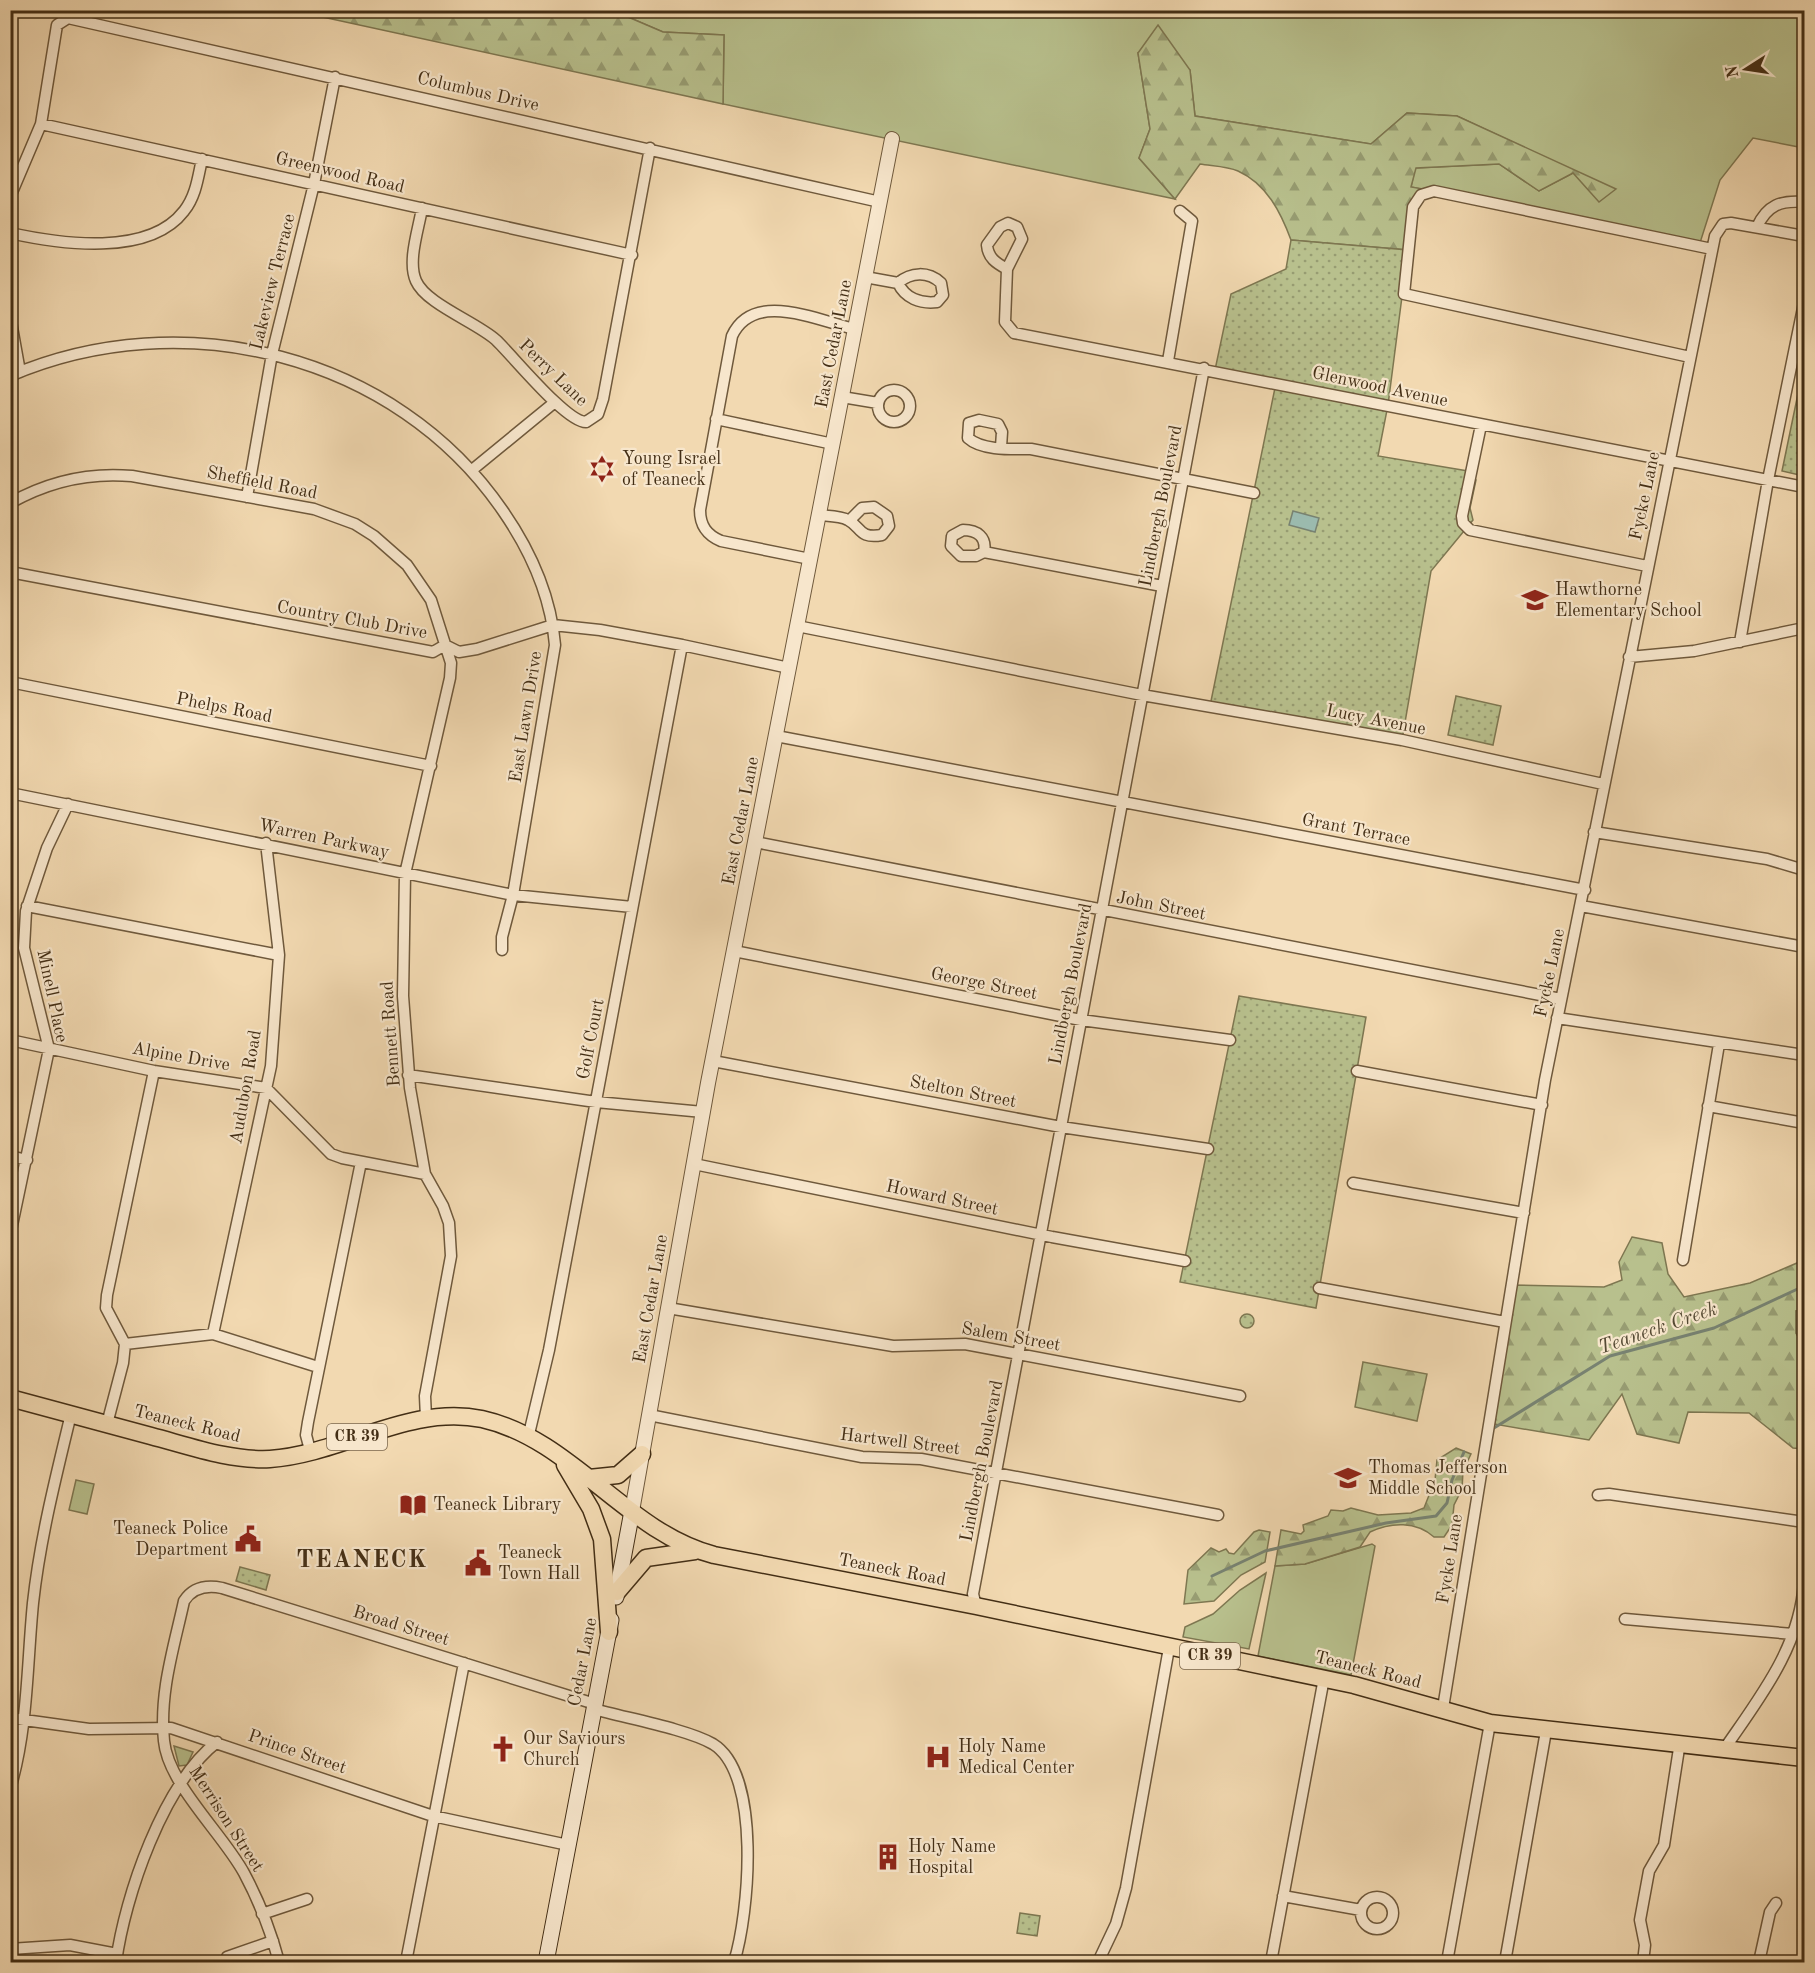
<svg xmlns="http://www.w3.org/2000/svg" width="1815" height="1973" font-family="'Old Standard TT',serif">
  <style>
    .grass { fill: #b8c08d; stroke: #7e7751; stroke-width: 1.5 }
    .forest { fill: url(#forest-firs); stroke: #7e7751; stroke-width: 1.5 }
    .wetland { fill: url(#wetland-marsh); stroke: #7e7751; stroke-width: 1.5 }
    .park { fill: url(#park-dots); stroke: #7e7751; stroke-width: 1.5 }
    .water { fill: #9bbaae; stroke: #788271; stroke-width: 1.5 }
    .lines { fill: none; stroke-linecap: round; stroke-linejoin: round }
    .stream { stroke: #788271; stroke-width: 3 }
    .minor-casing { stroke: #6f593c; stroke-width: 13 }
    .tertiary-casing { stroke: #6f593c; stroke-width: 16 }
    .secondary-casing { stroke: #432e15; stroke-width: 17 }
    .primary-casing { stroke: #432e15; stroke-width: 19 }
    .minor { stroke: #f7e6cc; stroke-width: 10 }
    .tertiary { stroke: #f7e6cc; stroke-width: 14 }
    .secondary { stroke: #f7e6cc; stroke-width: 15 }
    .primary { stroke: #f2d9b1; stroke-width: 16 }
    .labels { text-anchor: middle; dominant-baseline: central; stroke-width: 4.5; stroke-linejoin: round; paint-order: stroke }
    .shield { fill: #f7e6cc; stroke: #79654c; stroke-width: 1.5 }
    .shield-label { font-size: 16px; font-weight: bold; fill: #432e15 }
    .street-label { font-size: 18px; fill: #432e15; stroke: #f7e6cc }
    .poi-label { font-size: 18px; fill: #432e15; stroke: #f7e6cc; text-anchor: start }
    .water-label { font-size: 20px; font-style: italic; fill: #554a34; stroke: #f7e6cc }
    .district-label { font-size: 24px; font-weight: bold; letter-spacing: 1.5px; fill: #432e15; stroke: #f7e6cc }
  </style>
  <defs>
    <pattern id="forest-firs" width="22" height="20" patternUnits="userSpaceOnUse" patternTransform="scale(1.5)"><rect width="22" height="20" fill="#b8c08d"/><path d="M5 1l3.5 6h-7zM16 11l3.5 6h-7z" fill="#979c72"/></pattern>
    <pattern id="wetland-marsh" width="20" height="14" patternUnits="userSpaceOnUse" patternTransform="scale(1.5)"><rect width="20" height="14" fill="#b8c08d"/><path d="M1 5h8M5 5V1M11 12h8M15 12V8" fill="none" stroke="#979c72"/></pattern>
    <pattern id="park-dots" width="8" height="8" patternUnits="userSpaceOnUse" patternTransform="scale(1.5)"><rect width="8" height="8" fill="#b8c08d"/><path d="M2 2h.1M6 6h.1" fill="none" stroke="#979c72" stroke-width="1.8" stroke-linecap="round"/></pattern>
  </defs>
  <rect width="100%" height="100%" fill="#f2d9b1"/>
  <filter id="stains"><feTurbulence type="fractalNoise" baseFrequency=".00333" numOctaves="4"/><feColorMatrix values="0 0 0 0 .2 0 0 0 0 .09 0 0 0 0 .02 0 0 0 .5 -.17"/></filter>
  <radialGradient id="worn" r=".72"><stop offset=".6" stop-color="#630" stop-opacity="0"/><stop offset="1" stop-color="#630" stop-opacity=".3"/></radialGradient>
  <path class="grass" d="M614,11H1804V148L1753,138L1720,180L1699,246L1411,187L1415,168L1499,164L1539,191L1573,173L1615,190L1457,116L1407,113L1371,144L1195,116L1190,70L1138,53L1150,129L1139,158L1175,199L723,104L724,35L663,32Z
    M76,1480L94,1484L87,1514L69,1510Z
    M1372,1544L1375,1546L1351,1675L1258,1656L1275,1566L1305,1564Z
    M1266,1573L1249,1649L1183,1637L1185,1627L1213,1614L1240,1590Z
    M174,1746L193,1752L187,1765L179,1766Z"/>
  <path class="forest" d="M295,11H614L663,32L724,35L723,104Z
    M1158,25L1190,70L1195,116L1371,144L1407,113L1457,116L1616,189L1599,202L1573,173L1539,191L1499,164L1416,168L1411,187L1434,191L1421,195L1408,250L1291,240C1281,213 1267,184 1238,171C1227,166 1212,166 1200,164L1175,199L1139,158L1150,129L1138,53Z
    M1632,1237L1662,1243L1668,1274L1684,1297L1750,1283L1804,1260V1310L1796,1311V1333L1804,1346V1449L1793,1448L1749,1413L1688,1412L1679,1443L1637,1434L1622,1394L1589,1440L1488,1423L1511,1285L1604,1287L1622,1280L1619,1262Z
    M1363,1362L1427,1374L1417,1421L1355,1407Z
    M1456,1448L1471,1454L1463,1471L1462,1489L1454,1505L1452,1525L1444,1537H1434C1416,1521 1391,1522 1370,1532L1360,1547L1305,1564L1275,1566L1281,1530L1301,1534L1304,1531L1303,1525L1328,1516L1331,1510L1343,1511L1351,1508L1378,1515L1411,1513L1424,1508L1435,1480L1437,1460Z
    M1259,1530L1270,1532L1265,1562L1241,1575L1214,1601L1184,1604L1188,1570L1211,1548L1219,1552L1226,1549L1229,1553L1234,1554L1254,1532Z"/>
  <path class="wetland" d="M1804,1310V1346L1796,1333V1311Z"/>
  <path class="park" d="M1291,240L1408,250L1388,405L1378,456L1468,471L1476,480L1470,508L1473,520L1431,571L1402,740L1210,706L1276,383L1215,370L1231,294L1286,269Z
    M1801,379L1804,380V476L1782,471Z
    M1456,696L1501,706L1493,745L1448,735Z
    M1239,996L1366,1017L1316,1308L1180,1282Z
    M1240 1321a7 7 0 1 1 14 0a7 7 0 1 1-14 0Z
    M240,1567L270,1575L266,1590L236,1581Z
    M1020,1913L1040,1916L1037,1936L1017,1933Z"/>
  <path class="water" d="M1293,511L1319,518L1315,532L1289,525Z"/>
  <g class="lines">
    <path class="stream" d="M1494,1428L1610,1356L1714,1328L1804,1286
      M1212,1576L1265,1551L1386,1523L1436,1516L1447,1503L1452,1480L1464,1452"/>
    <g class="minor-casing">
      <path id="minor" d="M41,124L632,255
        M10,197L41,124L57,25L68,18L880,202
        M422,208C419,228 407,261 416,281C426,304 476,322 496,340C513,356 566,422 586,422L598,414L603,399L650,148
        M1757,227C1767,205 1781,200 1804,202
        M10,233C60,244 149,257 184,211C196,196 198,177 202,159
        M1007,269C996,263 988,258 987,245L1000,227L1008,223L1017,227L1022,239L1007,269L1005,322L1014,333L1804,487
        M865,277L898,283C911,272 928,271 941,283L943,295L937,302C920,304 905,298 898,283
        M10,316L20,372
        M1690,357L1404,294L1413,207L1421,195L1434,191L1712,249
        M1168,361L1192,221L1180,211
        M10,376C182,302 396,354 503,511C530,550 551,597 555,645L513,895L502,937V950
        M878 406a16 16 0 1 1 32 0a16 16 0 1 1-32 0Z
        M842,397L878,403
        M716,419L833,444
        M1481,425L1462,516L1463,523L1470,530L1647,566
        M1001,447L1002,432L998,424L979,420L969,423L968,438C982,451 1014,449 1031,449L1254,493
        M472,470L555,402
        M247,497L272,354L314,184L335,77
        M10,503C49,481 88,472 132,476L314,509L355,524L374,536L407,565L431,600L451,663L450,678L405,874L403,996L410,1088L425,1174L443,1206L449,1223L451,1256L425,1396L426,1418
        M819,515C827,516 841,516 848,520C862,527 858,539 882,535L889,526L887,516L874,507L862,508L850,520
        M984,552C987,537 977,530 963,530L952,536L951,546L961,556H976L984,552L1162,586
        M810,559L721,541C707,535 700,526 700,510L732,336C753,290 816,320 855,329
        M10,572L433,652L445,645L459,652L477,649L553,625L600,630L682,645L789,668
        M797,626L1142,695L1402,740L1603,784
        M1740,642L1768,480L1804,303
        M1629,657L1694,651L1804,628
        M10,682L431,766
        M776,736L1585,890
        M10,793L513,895L632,907
        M1594,832L1767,859L1804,870
        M755,842L1561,999
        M27,906L279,955
        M1581,906L1804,947
        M734,951L1081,1020L1230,1040
        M1557,1018L1804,1055
        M10,1040L154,1071L266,1088L331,1154L342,1158L425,1174
        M713,1061L1061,1127L1208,1149
        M1357,1071L1542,1105
        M408,1075L596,1102L703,1112
        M1708,1106L1804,1123
        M10,1156L27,1160
        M694,1164L1052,1237L1185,1261
        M1353,1183L1524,1213
        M10,1235L49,1049L24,948L26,911L47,848L68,804
        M1683,1260L1719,1044
        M1319,1288L1505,1322
        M668,1308L893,1346L965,1344L1240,1396
        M213,1334L271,1066L279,955L266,843
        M125,1344L106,1308L107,1295L154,1071
        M125,1344L213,1334L318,1367
        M649,1415L862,1457L921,1459L1218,1515
        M107,1424L123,1363L125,1344
        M528,1438L549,1350L682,645
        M310,1450L306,1435L308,1422L361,1162
        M1598,1495L1609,1494L1804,1522V1525
        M976,1606L973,1594L1204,368
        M1625,1619L1793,1634
        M1443,1708L1545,1080L1715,236L1723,224L1731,223L1804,236
        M594,1709C625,1718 687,1729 713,1744C762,1774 749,1915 734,1962
        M10,1718L89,1729L171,1728L433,1816L568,1845
        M1725,1748C1760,1697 1800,1647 1804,1582
        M10,1789C28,1729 27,1664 33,1603C40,1539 56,1476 71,1414
        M1283,1896L1361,1910
        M1361 1913a16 16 0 1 1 32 0a16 16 0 1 1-32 0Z
        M262,1914L307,1899
        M10,1949L70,1945L117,1954
        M227,1957L273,1941
        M116,1962C125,1896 163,1784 217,1742
        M279,1962C271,1932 259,1901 244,1873C223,1834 168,1784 164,1741C159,1693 174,1647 184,1601C193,1587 207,1585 222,1588L595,1704
        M406,1962L464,1663
        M1098,1962L1116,1924L1126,1888L1169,1648
        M1271,1962L1324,1678
        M1447,1962L1490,1723
        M1505,1962L1546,1731
        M1643,1962L1645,1945L1640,1920L1649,1871L1664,1845L1680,1742
        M1759,1962L1770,1912L1776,1903"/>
    </g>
    <g class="tertiary-casing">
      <path id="tertiary" d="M632,1511L708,1083L892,139"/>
    </g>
    <g class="secondary-casing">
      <path id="secondary" d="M616,1597L632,1511
        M546,1962L611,1620"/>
    </g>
    <g class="primary-casing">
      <path id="primary" d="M10,1398C57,1411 104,1423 151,1436C189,1446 230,1461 270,1459C342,1454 409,1404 482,1419C572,1439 626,1532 714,1555L976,1606L1354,1685L1490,1723L1804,1758
        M565,1465L591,1509L602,1539L609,1632
        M589,1478L618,1475L642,1454
        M617,1592L646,1558L695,1551"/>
    </g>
    <use href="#minor" class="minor"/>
    <use href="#tertiary" class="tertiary"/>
    <use href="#secondary" class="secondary"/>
    <use href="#primary" class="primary"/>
  </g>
  <defs>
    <g id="synagogue-bare" transform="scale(2.07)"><path d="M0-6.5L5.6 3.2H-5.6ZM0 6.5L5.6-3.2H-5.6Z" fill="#8f2418" stroke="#f7e6cc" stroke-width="2.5" paint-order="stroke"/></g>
    <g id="school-bare" transform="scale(2.07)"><path d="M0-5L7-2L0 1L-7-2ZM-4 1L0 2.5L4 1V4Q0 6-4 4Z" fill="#8f2418" stroke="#f7e6cc" stroke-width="2.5" paint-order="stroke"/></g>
    <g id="library-bare" transform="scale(2.07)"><path d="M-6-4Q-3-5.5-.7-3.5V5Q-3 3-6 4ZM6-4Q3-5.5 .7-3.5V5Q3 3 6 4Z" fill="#8f2418" stroke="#f7e6cc" stroke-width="2.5" paint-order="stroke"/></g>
    <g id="civic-bare" transform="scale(2.07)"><path d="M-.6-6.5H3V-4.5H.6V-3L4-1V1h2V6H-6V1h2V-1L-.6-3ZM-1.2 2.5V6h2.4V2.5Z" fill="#8f2418" stroke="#f7e6cc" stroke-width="2.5" paint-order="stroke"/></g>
    <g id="church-bare" transform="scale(2.07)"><path d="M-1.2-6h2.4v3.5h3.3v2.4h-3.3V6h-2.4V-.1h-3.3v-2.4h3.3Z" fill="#8f2418" stroke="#f7e6cc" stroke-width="2.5" paint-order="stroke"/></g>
    <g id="hospital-bare" transform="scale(2.07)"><path d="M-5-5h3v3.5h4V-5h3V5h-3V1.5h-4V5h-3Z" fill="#8f2418" stroke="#f7e6cc" stroke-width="2.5" paint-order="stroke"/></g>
    <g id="building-bare" transform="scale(2.07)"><path d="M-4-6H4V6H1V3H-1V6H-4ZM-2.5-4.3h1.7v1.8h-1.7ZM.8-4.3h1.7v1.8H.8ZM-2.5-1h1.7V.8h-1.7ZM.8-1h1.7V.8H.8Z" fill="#8f2418" stroke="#f7e6cc" stroke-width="2.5" paint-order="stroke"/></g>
  </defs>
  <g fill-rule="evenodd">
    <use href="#synagogue-bare" x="602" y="469"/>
    <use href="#school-bare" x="1535" y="600"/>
    <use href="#school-bare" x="1348" y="1478"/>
    <use href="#library-bare" x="413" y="1505"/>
    <use href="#civic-bare" x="248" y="1539"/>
    <use href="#civic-bare" x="478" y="1563"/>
    <use href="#church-bare" x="503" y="1749"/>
    <use href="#hospital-bare" x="938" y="1757"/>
    <use href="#building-bare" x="888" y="1857"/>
  </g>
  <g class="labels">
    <g class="shield">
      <rect x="327" y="1424" width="60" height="26" rx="4.5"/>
      <rect x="1180" y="1643" width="60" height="26" rx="4.5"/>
    </g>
    <g class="shield-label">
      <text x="357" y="1437">CR 39</text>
      <text x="1210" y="1656">CR 39</text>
    </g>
    <g class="street-label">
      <text transform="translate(478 92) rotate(13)">Columbus Drive</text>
      <text transform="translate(340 173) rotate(13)">Greenwood Road</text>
      <text transform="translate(273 282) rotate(-76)">Lakeview Terrace</text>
      <text transform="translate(834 344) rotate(-79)">East Cedar Lane</text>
      <text transform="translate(553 373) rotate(44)">Perry Lane</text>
      <text transform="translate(1380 387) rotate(12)">Glenwood Avenue</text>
      <text transform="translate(262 483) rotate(11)">Sheffield Road</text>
      <text transform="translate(1645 496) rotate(-78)">Fycke Lane</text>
      <text transform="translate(1161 506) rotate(-79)">Lindbergh Boulevard</text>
      <text transform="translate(352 620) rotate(10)">Country Club Drive</text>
      <text transform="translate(224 708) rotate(11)">Phelps Road</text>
      <text transform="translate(526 717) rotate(-81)">East Lawn Drive</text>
      <text transform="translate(1376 720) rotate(11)">Lucy Avenue</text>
      <text transform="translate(741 821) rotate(-79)">East Cedar Lane</text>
      <text transform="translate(1356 830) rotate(11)">Grant Terrace</text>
      <text transform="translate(324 839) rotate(12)">Warren Parkway</text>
      <text transform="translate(1161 906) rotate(11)">John Street</text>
      <text transform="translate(1550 973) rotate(-78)">Fycke Lane</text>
      <text transform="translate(984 984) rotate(11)">George Street</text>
      <text transform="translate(1071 984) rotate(-79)">Lindbergh Boulevard</text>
      <text transform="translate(52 996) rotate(78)">Minell Place</text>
      <text transform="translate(391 1034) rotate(-94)">Bennett Road</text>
      <text transform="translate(591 1039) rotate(-79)">Golf Court</text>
      <text transform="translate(181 1057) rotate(10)">Alpine Drive</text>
      <text transform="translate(246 1087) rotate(-80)">Audubon Road</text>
      <text transform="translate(963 1092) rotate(11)">Stelton Street</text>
      <text transform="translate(942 1198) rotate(12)">Howard Street</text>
      <text transform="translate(651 1299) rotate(-80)">East Cedar Lane</text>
      <text transform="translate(1011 1337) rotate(10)">Salem Street</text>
      <text transform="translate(187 1424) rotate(14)">Teaneck Road</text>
      <text transform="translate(900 1442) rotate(7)">Hartwell Street</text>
      <text transform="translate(982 1461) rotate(-79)">Lindbergh Boulevard</text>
      <text transform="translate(1450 1559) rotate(-81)">Fycke Lane</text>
      <text transform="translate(892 1570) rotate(11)">Teaneck Road</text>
      <text transform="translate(401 1626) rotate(17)">Broad Street</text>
      <text transform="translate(583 1662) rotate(-79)">Cedar Lane</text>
      <text transform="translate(1368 1670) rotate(14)">Teaneck Road</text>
      <text transform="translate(297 1752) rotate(19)">Prince Street</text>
      <text transform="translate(226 1819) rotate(57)">Merrison Street</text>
    </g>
    <g class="poi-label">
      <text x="622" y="459">Young Israel<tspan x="622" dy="21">of Teaneck</tspan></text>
      <text x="1555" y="590">Hawthorne<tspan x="1555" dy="21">Elementary School</tspan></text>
      <text x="1368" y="1468">Thomas Jefferson<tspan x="1368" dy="21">Middle School</tspan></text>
      <text x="433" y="1505">Teaneck Library</text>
      <text x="228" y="1529" text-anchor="end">Teaneck Police<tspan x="228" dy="21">Department</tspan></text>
      <text x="498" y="1553">Teaneck<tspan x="498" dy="21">Town Hall</tspan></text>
      <text x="523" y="1739">Our Saviours<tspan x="523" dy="21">Church</tspan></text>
      <text x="958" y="1747">Holy Name<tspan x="958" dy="21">Medical Center</tspan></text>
      <text x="908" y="1847">Holy Name<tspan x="908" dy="21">Hospital</tspan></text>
    </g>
    <g class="water-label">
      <text transform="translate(1658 1329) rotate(-19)">Teaneck Creek</text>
    </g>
    <g class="district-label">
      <text x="362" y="1561">TEANECK</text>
    </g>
  </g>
  <rect width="1815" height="1973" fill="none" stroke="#f2d9b1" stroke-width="36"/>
  <rect x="12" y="12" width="1791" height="1949" fill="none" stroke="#432e15" stroke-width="3"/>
  <rect x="18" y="18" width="1779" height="1937" fill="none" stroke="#432e15" stroke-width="1.5"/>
  <g transform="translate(1746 69) rotate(258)" stroke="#f7e6cc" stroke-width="4.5" paint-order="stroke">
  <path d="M0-4.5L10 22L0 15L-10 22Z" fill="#432e15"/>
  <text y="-9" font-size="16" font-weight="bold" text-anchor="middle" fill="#432e15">N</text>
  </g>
  <rect width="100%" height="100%" filter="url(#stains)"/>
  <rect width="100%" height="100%" fill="url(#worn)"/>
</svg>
